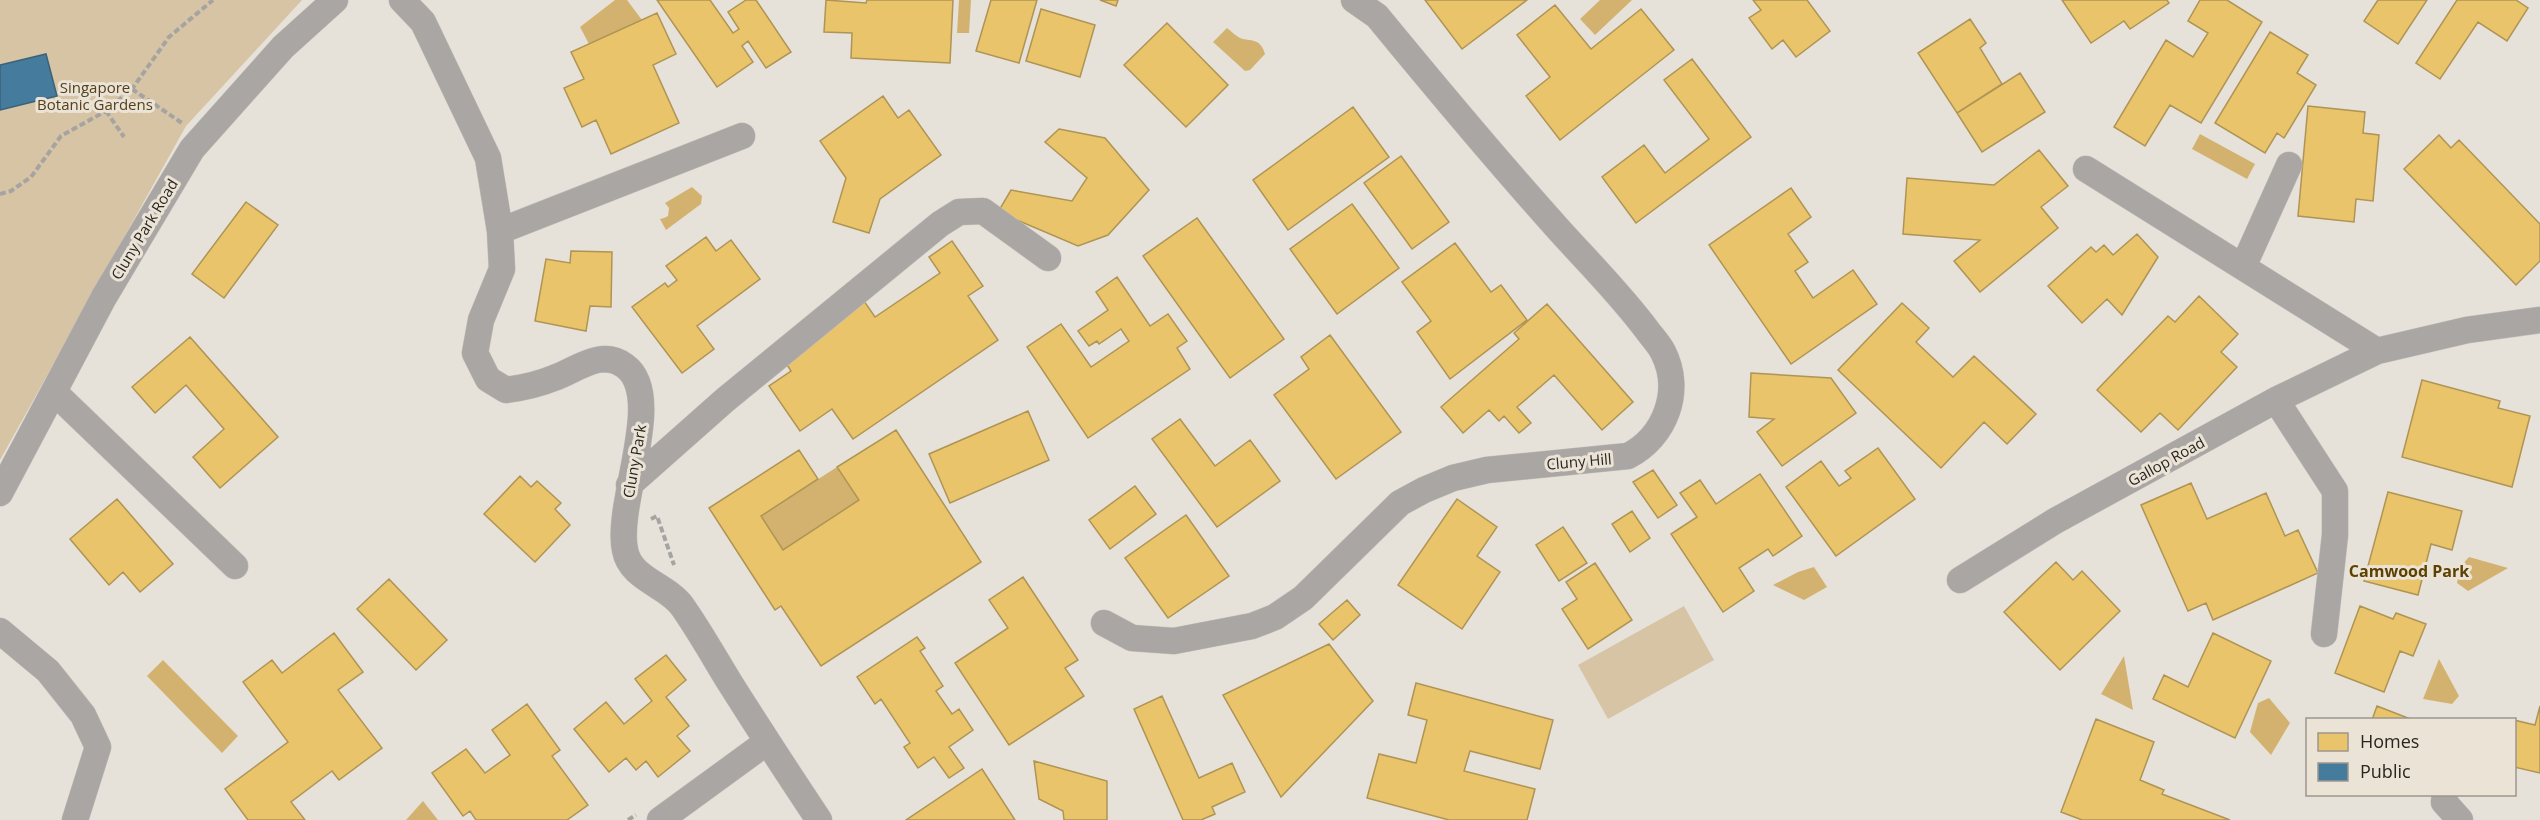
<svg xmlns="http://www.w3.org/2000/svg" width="2540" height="820" font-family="'Open Sans',sans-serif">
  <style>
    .green { fill: #d6c4a4 }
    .water { fill: #d3b270 }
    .homes { fill: #e9c46a; stroke: #af9454; stroke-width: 1.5 }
    .public { fill: #457b9d; stroke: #3c6178; stroke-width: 1.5 }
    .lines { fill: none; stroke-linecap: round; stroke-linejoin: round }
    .minor-casing { stroke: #c3bfb9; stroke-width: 27 }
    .path { stroke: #a5a4a1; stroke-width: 4; stroke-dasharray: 6 3; stroke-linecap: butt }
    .minor { stroke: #a9a6a4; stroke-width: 26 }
    .labels { text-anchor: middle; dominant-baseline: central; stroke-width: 6; stroke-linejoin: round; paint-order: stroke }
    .park-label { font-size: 15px; fill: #54401b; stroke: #eae3d6 }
    .street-label { font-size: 15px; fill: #282520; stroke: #eae3d6 }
    .neighbourhood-label { font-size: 16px; font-weight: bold; fill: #5b4102; stroke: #eae3d6 }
  </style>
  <rect width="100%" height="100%" fill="#e6e2da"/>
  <path class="green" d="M0,0H302L186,126L0,460Z
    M1684,606L1714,660L1608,719L1578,665Z"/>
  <path class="water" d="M615,0H627L642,20L589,44L580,27Z
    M959,0H971L969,33H957Z
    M1600,0H1632L1595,35L1580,19Z
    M1227,28C1231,31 1236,36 1240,38C1251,42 1260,37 1265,54L1250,70L1245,71L1213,42Z
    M2200,134L2255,164L2247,179L2192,149Z
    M692,187L702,196L701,204L666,230L660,219L664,218L668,216L669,208L665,203Z
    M837,467L859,500L783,550L761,516Z
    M2469,557L2508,568L2468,591L2457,583L2460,567Z
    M1814,567L1827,587L1804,600L1773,585L1798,572Z
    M2124,656L2133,710L2101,694Z
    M2439,659L2459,696L2452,704L2423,699Z
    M163,660L238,736L222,753L147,676Z
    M2269,698L2290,723L2271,755L2250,732L2258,703Z
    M423,801L438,820H406Z"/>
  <path class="homes" d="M657,0H710L733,33L739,29L728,12L746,0H756L791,52L766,68L748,41L742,46L753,62L717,87Z
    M826,0L866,3L867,0H953L950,63L851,58L852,33L824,32Z
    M991,0H1037L1019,63L976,51Z
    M1100,0H1118L1116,6Z
    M1425,0H1527L1462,49Z
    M1753,0H1807L1830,31L1796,57L1783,40L1772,49L1749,18L1761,10Z
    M2062,0H2167L2169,3L2130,29L2124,21L2091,43Z
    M2200,0H2227L2262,22L2201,123L2170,105L2145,146L2114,127L2166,40L2193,57L2208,33L2188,21Z
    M2378,0H2427L2398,44L2364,21Z
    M2457,0H2516L2528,8L2507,41L2478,22L2440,79L2416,63Z
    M1555,5L1591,49L1641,9L1674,50L1560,140L1526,96L1550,77L1517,35Z
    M1041,9L1095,25L1080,77L1026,61Z
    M657,13L676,54L653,65L679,123L611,154L596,120L582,127L564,88L584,79L571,52Z
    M1970,19L1986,43L1980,48L2002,84L1957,113L1918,53Z
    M1167,23L1228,85L1186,127L1124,65Z
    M2270,32L2308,55L2297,73L2316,85L2284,138L2277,133L2265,153L2215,123Z
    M1692,59L1751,137L1636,223L1602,177L1644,145L1665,173L1709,139L1664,80Z
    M2020,73L2045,112L1982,152L1957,113Z
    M883,96L898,118L909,110L941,155L880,199L869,233L833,222L846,178L820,141Z
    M2308,106L2365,112L2363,133L2379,135L2373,201L2356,199L2354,222L2298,216Z
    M1353,107L1389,157L1288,230L1253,180Z
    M1059,129L1105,138L1149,190L1108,235L1078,246L998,212L1011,190L1072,201L1087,178L1045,142Z
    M2439,135L2451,148L2459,140L2540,224V261L2516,285L2404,169Z
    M2039,150L2068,186L2041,207L2058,228L1980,292L1954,261L1980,240L1903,234L1907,178L1994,185Z
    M1401,156L1449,222L1412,249L1364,183Z
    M1791,188L1811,217L1788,234L1808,262L1795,271L1813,298L1853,270L1877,304L1791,364L1709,245Z
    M246,202L278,225L224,298L192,274Z
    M1352,204L1399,268L1337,314L1290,249Z
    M1197,218L1284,339L1230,378L1143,256Z
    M2137,234L2158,257L2122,315L2107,299L2082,323L2048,286L2091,247L2096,252L2104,245L2113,255Z
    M706,237L716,251L731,240L760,279L697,326L714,349L682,373L632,307L665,283L668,287L677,280L666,266Z
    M952,241L983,286L968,296L998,340L853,439L832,409L800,431L769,386L791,371L782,357L864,301L875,317L940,273L929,257Z
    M1455,243L1491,292L1501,285L1527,320L1450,379L1417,332L1431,321L1402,282Z
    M571,251L612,252L611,307L590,306L586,331L535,321L546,259L570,263Z
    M1117,277L1150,326L1168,314L1187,341L1177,348L1190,369L1088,438L1027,347L1061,324L1091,367L1129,341L1121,329L1099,344L1097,341L1089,346L1078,331L1108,310L1096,292Z
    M2199,296L2238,334L2221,352L2237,367L2178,430L2160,413L2141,432L2097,390L2168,316L2175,322Z
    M1902,303L1929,328L1916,342L1953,377L1974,356L2036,414L2007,444L1984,422L1941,468L1838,370Z
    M1547,304L1633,402L1602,430L1554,375L1517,407L1531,423L1519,433L1504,416L1499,421L1489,410L1463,433L1441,407L1519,339L1514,333Z
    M1330,335L1401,432L1336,479L1274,395L1309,369L1301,357Z
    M190,337L278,437L220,488L193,457L224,429L186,385L155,413L132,387Z
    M1751,373L1831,378L1856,413L1782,466L1757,432L1774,419L1749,417Z
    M2422,380L2500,401L2498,408L2530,416L2512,487L2402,457Z
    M1028,411L1049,460L950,503L929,454Z
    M1180,419L1215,466L1250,440L1280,481L1217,527L1152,439Z
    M896,430L981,562L821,666L781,606L775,610L709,508L799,450L818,479L761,516L783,550L859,500L837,467Z
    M1878,448L1915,499L1836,556L1786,487L1821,461L1839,486L1851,478L1845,471Z
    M1653,470L1677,505L1658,518L1633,482Z
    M1760,474L1802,536L1773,556L1768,549L1739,568L1754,591L1723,612L1671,534L1697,517L1680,493L1700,480L1716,504Z
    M520,476L531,487L537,481L561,503L555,509L570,525L535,562L484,514Z
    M2191,483L2207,519L2266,493L2285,536L2298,530L2318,573L2213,620L2206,603L2188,611L2141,505Z
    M1135,486L1156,514L1110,549L1089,520Z
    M2388,492L2462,511L2452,550L2431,544L2418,595L2364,581Z
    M117,499L173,564L140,592L123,572L109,585L70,539Z
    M1457,499L1497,527L1477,556L1500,572L1462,629L1398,585Z
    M1632,511L1650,538L1630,552L1612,524Z
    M1186,515L1229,576L1168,618L1125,558Z
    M1563,527L1587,563L1559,581L1536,545Z
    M2056,562L2073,580L2082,571L2120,611L2060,670L2004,612Z
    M1595,563L1632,620L1588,649L1562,609L1577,599L1566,582Z
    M1023,577L1078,660L1065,668L1084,696L1009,745L955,663L1008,628L989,600Z
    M389,579L447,640L416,670L357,609Z
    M1347,600L1360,615L1333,640L1319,624Z
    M2360,606L2393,619L2396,613L2426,624L2413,656L2400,651L2384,692L2335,673Z
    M334,633L363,672L338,690L382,748L339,780L332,771L291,802L305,820H248L225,789L288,742L243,682L272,660L282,673Z
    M2213,633L2271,661L2235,738L2153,699L2164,675L2188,687Z
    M917,637L925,648L920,651L943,686L936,691L952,714L959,709L973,730L949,747L964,768L949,778L934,757L918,768L904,747L910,743L881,699L875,704L857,677Z
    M1329,644L1373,701L1281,797L1223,695Z
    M666,655L686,680L666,697L689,726L677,736L690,751L658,777L646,761L636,770L626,758L609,772L574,729L606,702L624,724L652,701L635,679Z
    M1416,683L1553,720L1540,769L1470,751L1464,771L1535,789L1527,820H1449L1367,798L1379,754L1416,763L1427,720L1408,715Z
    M1162,696L1199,778L1232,763L1245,792L1212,807L1215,814L1201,820H1183L1134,709Z
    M527,704L560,750L552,756L588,805L567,820H476L470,811L463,816L432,773L466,749L485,773L510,755L492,730Z
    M2377,706L2413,720H2372Z
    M2540,706V773L2514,767V720L2535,725Z
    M2096,719L2154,742L2140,780L2164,790L2162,794L2230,820H2082L2061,812Z
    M1034,761L1107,781V820H1064L1063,811L1039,799Z
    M982,769L1015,820H906Z"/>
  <path class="public" d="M46,54L57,96L0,110V65Z"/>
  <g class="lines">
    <g class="minor-casing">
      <path id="minor" d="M402,0L423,22L488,158L500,231L502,269L481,320L475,353L488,379L506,390C522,388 539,384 554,378C577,370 601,348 625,366C666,396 615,503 625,550C630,579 667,585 682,606C699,630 714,657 730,683C759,729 789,775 819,820
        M2086,169L2377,351
        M500,231L742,136
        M2243,267L2289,165
        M54,392L235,566
        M2276,400L2335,491V535L2324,634
        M629,485L725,400L940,224L959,212L983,211L1048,258
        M0,493L104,297L192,149L283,47L335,0
        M1960,580L2055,521L2276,400L2377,351L2467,330L2540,320
        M1104,623L1132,638L1174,641L1252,626L1275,617L1303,598L1400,503L1424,490L1453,478L1487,470L1628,456C1665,437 1683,391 1663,352C1659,344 1652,337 1647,330C1621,295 1589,263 1560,231C1497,161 1437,89 1377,16L1354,0
        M0,631L48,671L83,715L98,747L75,820
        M2445,794L2444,802L2460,820
        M660,820L767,742"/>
    </g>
    <path class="path" d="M132,89L182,123
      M106,111L124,137
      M0,194L11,191L31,177L61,136L106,111L132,89L169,37L213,0
      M651,519L657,516L674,565
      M628,820L636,815"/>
    <use href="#minor" class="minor"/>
  </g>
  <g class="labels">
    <g class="park-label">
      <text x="95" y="87">Singapore<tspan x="95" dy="17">Botanic Gardens</tspan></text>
    </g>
    <g class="street-label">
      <text transform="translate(144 229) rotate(-59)">Cluny Park Road</text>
      <text transform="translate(634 461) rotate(-80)">Cluny Park</text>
      <text transform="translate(1579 461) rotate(-5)">Cluny Hill</text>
      <text transform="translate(2166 461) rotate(-29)">Gallop Road</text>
    </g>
    <g class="neighbourhood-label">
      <text x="2409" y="571">Camwood Park</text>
    </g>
  </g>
  <rect x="2306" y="718" width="210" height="78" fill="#eae3d6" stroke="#9c978d" stroke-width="1.5"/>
  <rect x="2318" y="733" width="30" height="18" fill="#e9c46a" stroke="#9c978d" stroke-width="1.5"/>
  <text x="2360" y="748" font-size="18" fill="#282520">Homes</text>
  <rect x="2318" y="763" width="30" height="18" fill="#457b9d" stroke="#9c978d" stroke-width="1.5"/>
  <text x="2360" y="778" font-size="18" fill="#282520">Public</text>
</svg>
